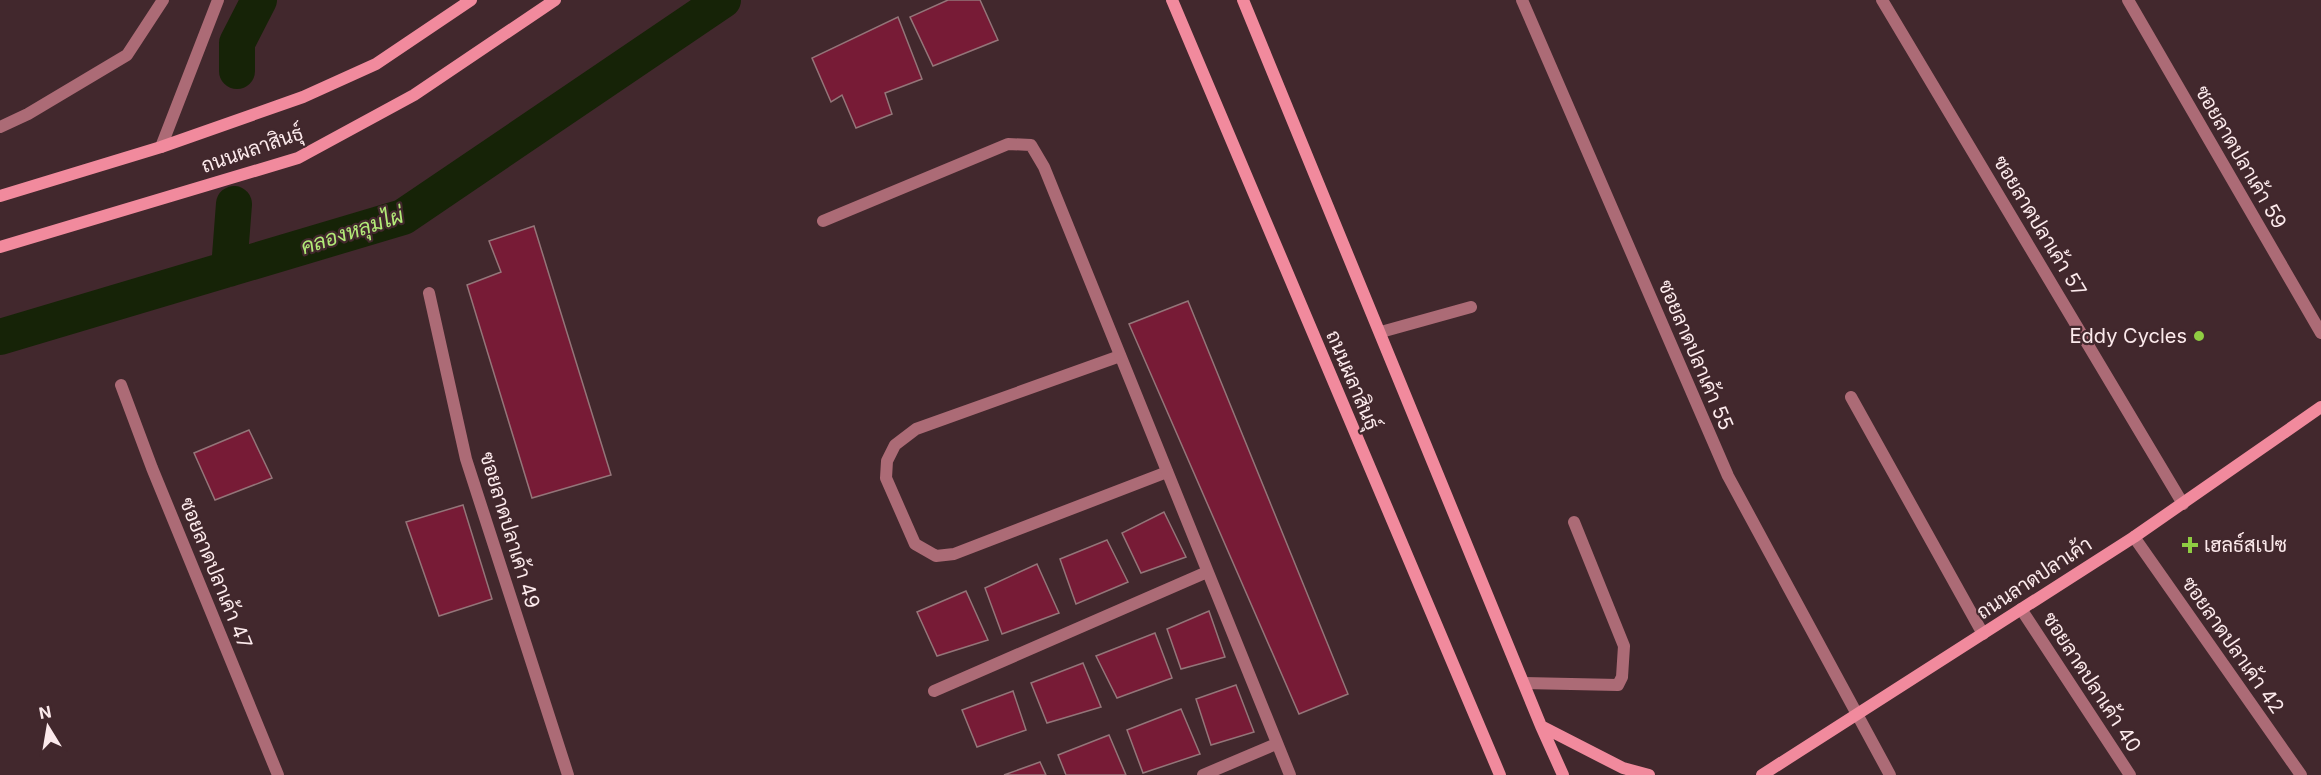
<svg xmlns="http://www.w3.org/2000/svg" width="2321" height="775" font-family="Inter,Sarabun,sans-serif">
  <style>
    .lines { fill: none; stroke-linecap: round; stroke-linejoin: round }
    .canal { stroke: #162307; stroke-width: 36 }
    .building { fill: #771b36; stroke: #947579; stroke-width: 1.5 }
    .lane { stroke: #ac6b76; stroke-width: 12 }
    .street { stroke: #ac6b76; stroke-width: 12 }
    .secondary { stroke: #f18a9d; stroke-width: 12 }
    .poi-dot { fill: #8fcd42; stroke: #42282d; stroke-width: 2 }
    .labels { text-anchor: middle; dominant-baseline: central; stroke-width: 4.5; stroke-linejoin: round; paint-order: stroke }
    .street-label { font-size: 20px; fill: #fceaec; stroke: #42282d }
    .poi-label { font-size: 20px; fill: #fceaec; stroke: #42282d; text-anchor: end }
    .water-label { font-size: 21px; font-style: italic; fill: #b3eb78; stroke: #42282d }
  </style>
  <rect width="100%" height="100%" fill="#42282d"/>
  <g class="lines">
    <path class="canal" d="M237,71V43L259,0
      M229,269L234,204
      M0,337L403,217L723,0"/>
  </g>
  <path class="building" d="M948,0H980L998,40L933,66L910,17Z
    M898,17L922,79L885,93L892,114L856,128L842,95L831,102L812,58Z
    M534,226L611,475L532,498L467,285L501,272L489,241Z
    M1188,301L1348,694L1299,714L1129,324Z
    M249,430L272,478L215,500L194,453Z
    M463,505L492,599L439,616L406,522Z
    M1164,512L1186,557L1141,573L1122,533Z
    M1107,540L1128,582L1076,604L1060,559Z
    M1037,564L1059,613L1002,634L985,588Z
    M966,591L988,640L937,656L917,612Z
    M1209,611L1225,657L1181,669L1167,629Z
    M1155,633L1172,678L1117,698L1096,656Z
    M1083,663L1101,707L1047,723L1031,683Z
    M1236,685L1254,732L1211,745L1196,699Z
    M1013,691L1026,730L977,747L962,710Z
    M1181,709L1200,754L1143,773L1127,730Z
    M1109,735L1126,775H1066L1058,755Z
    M1040,762L1046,775H1004Z"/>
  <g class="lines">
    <path class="lane" d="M0,127L28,114L127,55L163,0
      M1120,356L916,429L895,445L887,461L886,478L915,544L936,556L954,554L1167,472
      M1851,397L1983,634
      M1524,683L1618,685L1622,677L1624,646L1574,522"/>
    <path class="street" d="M1522,0L1728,476L1890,775
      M1882,0L2183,504
      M2128,0L2321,333
      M161,147L218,0
      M823,221L1008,144L1031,145L1044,167L1290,775
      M429,293L466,459L568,775
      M1381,332L1471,307
      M121,385L152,468L278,775
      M2134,537L2301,775
      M2021,609L2130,775
      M934,691L1207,572
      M1203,775L1276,744"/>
    <path class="secondary" d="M1172,0L1500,775
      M1243,0L1541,726L1563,775
      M0,196L161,147L303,97L376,64L471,0
      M0,247L298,158L414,95L555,0
      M1541,726L1623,768L1649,775
      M1762,775L2134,537L2321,407"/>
  </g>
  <g class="poi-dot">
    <circle cx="2199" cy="336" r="6"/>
    <path d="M2187 536h6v6h6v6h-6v6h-6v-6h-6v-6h6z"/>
  </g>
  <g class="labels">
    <g class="street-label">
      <text transform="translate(252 149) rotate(-19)">ถนนผลาสินธุ์</text>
      <text transform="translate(2241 157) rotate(60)">ซอยลาดปลาเค้า 59</text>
      <text transform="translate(2040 226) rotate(59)">ซอยลาดปลาเค้า 57</text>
      <text transform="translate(1696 355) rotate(67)">ซอยลาดปลาเค้า 55</text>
      <text transform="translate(1353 380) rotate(67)">ถนนผลาสินธุ์</text>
      <text transform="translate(510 530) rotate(73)">ซอยลาดปลาเค้า 49</text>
      <text transform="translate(216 573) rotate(68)">ซอยลาดปลาเค้า 47</text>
      <text transform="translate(2034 578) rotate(-33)">ถนนลาดปลาเค้า</text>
      <text transform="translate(2233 645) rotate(55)">ซอยลาดปลาเค้า 42</text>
      <text transform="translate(2092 682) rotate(57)">ซอยลาดปลาเค้า 40</text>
    </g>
    <g class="poi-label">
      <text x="2187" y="336">Eddy Cycles</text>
      <text x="2204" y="545" text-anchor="start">เฮลธ์สเปซ</text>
    </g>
    <g class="water-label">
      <text transform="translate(352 231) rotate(-18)">คลองหลุมไผ่</text>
    </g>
  </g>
  <g transform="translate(48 727) rotate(349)" stroke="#42282d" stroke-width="4.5" paint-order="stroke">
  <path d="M0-4.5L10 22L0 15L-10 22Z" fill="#fceaec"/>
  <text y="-9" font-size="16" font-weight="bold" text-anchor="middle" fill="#fceaec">N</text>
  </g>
</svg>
